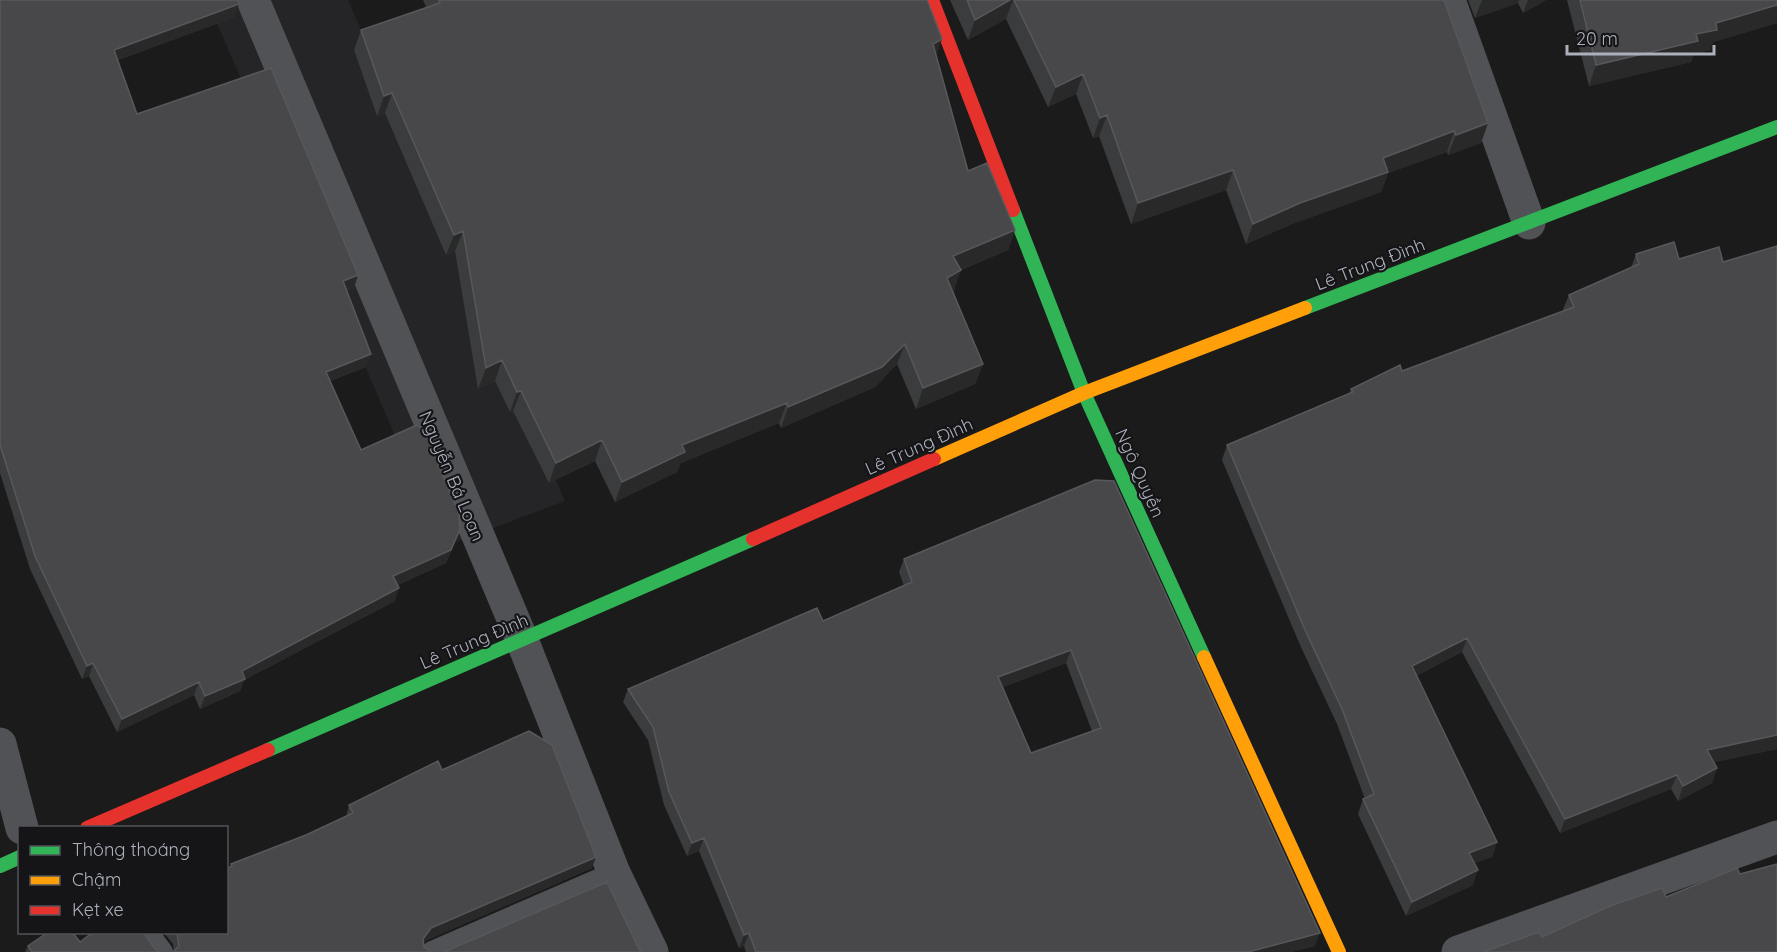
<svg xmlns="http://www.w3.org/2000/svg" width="1777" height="952" font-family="Quicksand,sans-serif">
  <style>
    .built { fill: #252527 }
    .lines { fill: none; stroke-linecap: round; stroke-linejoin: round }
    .lane { stroke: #505255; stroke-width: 22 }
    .street { stroke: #505255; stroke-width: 33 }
    .fast { stroke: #30b455; stroke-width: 14 }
    .slow { stroke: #ff9f0a; stroke-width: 14 }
    .jam { stroke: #e5322d; stroke-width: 14 }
    .wall { fill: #3b3c3d; fill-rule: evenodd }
    .shaded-wall { fill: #292929 }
    .building { fill: #48484a; stroke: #57585c; stroke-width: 1.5; fill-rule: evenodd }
    .labels { text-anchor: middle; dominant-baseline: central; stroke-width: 4.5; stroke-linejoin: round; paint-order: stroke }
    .street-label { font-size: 18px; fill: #acb0bc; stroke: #151517 }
  </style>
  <rect width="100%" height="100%" fill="#1b1b1b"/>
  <path class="built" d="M207,0H348L565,501L443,547Z"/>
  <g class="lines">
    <path class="lane" d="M147,932L162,952
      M432,952L614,873"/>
    <path class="street" d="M253,0L522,640L614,873L652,952
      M1449,0L1529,223
      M0,744L22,828
      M1458,952L1777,837"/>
    <path class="fast" d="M1013,210L1084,393L1204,657
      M1305,308L1777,127
      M268,750L753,539
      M0,866L20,857"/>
    <path class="slow" d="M934,459L1084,393L1305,308
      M1204,657L1339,952"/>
    <path class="jam" d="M932,0L1013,210
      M753,539L934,459
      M87,828L268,750"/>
  </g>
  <path class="wall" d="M0,0L235,17L118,60L137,114L354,288L346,291L366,367L330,381L361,450L455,542L446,563L398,585L395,601L244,680L240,691L200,709L194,695L117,732L89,676L82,679L30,569L0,473Z
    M423,0H927L936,55L968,171L1015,230L1008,250L961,270L953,291L983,364L975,384L916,409L897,364L875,387L781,428L779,423L681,463L677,472L615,502L595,461L549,483L513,411L510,412L495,381L478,389L455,251L446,255L385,113L377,116L354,50L361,30L426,7Z
    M950,0H1444L1488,123L1481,143L1448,155L1447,152L1388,173L1381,192L1292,224L1246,244L1226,190L1131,224L1099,136L1093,138L1076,94L1048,107L1006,19L968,40Z
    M1468,0H1546L1523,13L1518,3L1475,18Z
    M1567,0H1777V23L1713,42L1710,50L1694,54L1691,62L1589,86Z
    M1777,246V749L1714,762L1717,768L1712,783L1678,801L1671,789L1560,833L1462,652L1416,676L1497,842L1492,857L1474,863L1473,885L1406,916L1358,814L1363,799H1365L1337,724L1300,645L1222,460L1227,445L1349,393L1351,389L1402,371L1564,311L1563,309L1569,295L1631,268L1636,254L1679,259L1723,262Z
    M1095,480L1315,946L1291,952H746L744,946L739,948L699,851L687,856L664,805L648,740L623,702L628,689L823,621L904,586L899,572L904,559ZM1066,663L1092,731L1031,753L1003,687Z
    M442,770L592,868L427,940L174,952L173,944L164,933H226L230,867L231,864L306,835L346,817L349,805Z
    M80,942L155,949L159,952H25L28,946Z"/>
  <path class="shaded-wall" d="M1010,0H1013L1006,19L968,40L975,20Z
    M1482,0H1519L1518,3L1475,18Z
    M1528,0H1546L1523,13Z
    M239,4L235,17L109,63L114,50Z
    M1777,5V23L1713,42L1710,50L1694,54L1691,62L1589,86L1596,65L1696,34L1716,23Z
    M942,39L935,59L933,44Z
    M1083,74L1076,94L1048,107L1056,87Z
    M392,93L385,113L377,116L384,96Z
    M1107,115L1099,136L1093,138L1100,118Z
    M1488,123L1481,143L1448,155L1456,135Z
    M1454,131L1447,152L1388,173L1381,192L1292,224L1246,244L1253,224L1383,158Z
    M1233,170L1226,190L1131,224L1138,203Z
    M1015,230L1008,250L946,276L953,256Z
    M463,231L455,251L446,255L454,235Z
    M961,270L954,291L940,298L947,278Z
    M358,275L354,288L338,294L343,281Z
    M905,344L897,364L875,387L781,428L788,407Z
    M371,354L366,367L321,384L326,372Z
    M502,360L495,381L478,389L486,368Z
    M983,364L975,384L916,409L923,388Z
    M521,391L513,411L510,412L517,392Z
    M787,403L779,423L681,463L677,472L615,502L622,482L682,445Z
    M602,440L595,461L549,483L556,463Z
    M460,529L446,563L389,589L393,576Z
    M399,588L395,601L244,680L240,691L200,709L205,696L242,671Z
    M1467,638L1462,652L1406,681L1412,666Z
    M1071,650L1066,663L994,690L998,677Z
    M93,663L89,676L82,679L87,666Z
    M199,682L194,695L117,732L122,719Z
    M1777,735V749L1702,765L1707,750Z
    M1717,768L1712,783L1678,801L1683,786Z
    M1677,775L1671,789L1560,833L1565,819Z
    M704,838L699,851L687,856L692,843Z
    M1497,842L1492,857L1464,867L1469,853Z
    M596,857L592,868L427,940L419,950L423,939L431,928Z
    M1478,870L1473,885L1406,916L1412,902Z
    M749,933L744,946L739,948L744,935Z
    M1320,933L1315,946L1291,952H1248Z"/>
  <path class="building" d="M0,0H238L239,4L114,50L137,114L271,68L358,275L343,281L371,354L326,372L361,450L417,425L424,431L459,514L460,529L451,550L393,576L399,588L242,671L245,679L205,696L199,682L122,719L93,663L87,666L35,556L0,445Z
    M439,0H927L942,39L933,44L968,171L987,163L1015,230L953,256L961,270L947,278L983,364L923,388L905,344L882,367L788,407L787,403L682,445L685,452L622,482L602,440L556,463L521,391L517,392L502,360L486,368L463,231L454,235L392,93L384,96L361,30L440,3Z
    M967,0H1010L975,20Z
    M1014,0H1444L1488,123L1456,135L1454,131L1383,158L1388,172L1300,203L1253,224L1233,170L1138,203L1107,115L1100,118L1083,74L1056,87Z
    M1580,0H1777V5L1716,23L1717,30L1696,34L1698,41L1596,65Z
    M1674,242L1679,259L1719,247L1723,262L1777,246V735L1707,750L1717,768L1683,786L1677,775L1565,819L1467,638L1412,666L1497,842L1469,853L1478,870L1412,902L1363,799L1374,794L1342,709L1305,630L1227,445L1353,392L1351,389L1400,365L1402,371L1574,307L1569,295L1639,264L1636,254Z
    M1095,480L1114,481L1320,933L1248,952H756L749,933L744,935L704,838L692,843L669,792L653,727L628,689L817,608L823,621L912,582L904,559ZM1071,650L1101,728L1031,753L998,677Z
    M529,731L552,745L596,857L431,928L423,939L424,947L431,952H173L179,946L177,933H226V869L232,866L231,864L306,835L353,813L349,805L438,761L442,770Z
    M1777,864V952H1483L1539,932L1542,937L1610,906L1662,888L1666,897L1737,868L1740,874Z
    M607,882L639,949L642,952H444Z
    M47,933H73L80,942L92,933H144L155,949L159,952H32L28,946Z"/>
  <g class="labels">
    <g class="street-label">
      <text transform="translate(1370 264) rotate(-21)">Lê Trung Đình</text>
      <text transform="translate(919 446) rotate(-24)">Lê Trung Đình</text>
      <text transform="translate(1140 473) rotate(66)">Ngô Quyền</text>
      <text transform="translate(452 476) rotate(67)">Nguyễn Bá Loan</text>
      <text transform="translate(474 641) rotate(-23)">Lê Trung Đình</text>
    </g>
  </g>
  <rect x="18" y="826" width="210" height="108" fill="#151517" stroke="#515359" stroke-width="1.5"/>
  <rect x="30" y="846" width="30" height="9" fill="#30b455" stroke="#515359" stroke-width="1.5"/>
  <text x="72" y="856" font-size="18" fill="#acb0bc">Thông thoáng</text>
  <rect x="30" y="876" width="30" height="9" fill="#ff9f0a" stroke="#515359" stroke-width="1.5"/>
  <text x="72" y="886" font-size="18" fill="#acb0bc">Chậm</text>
  <rect x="30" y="906" width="30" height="9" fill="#e5322d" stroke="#515359" stroke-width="1.5"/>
  <text x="72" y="916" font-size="18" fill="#acb0bc">Kẹt xe</text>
  <path d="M1567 45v9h147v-9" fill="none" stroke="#acb0bc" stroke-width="3"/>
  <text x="1576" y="45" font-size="18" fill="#acb0bc" stroke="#151517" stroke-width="4.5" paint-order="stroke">20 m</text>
</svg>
